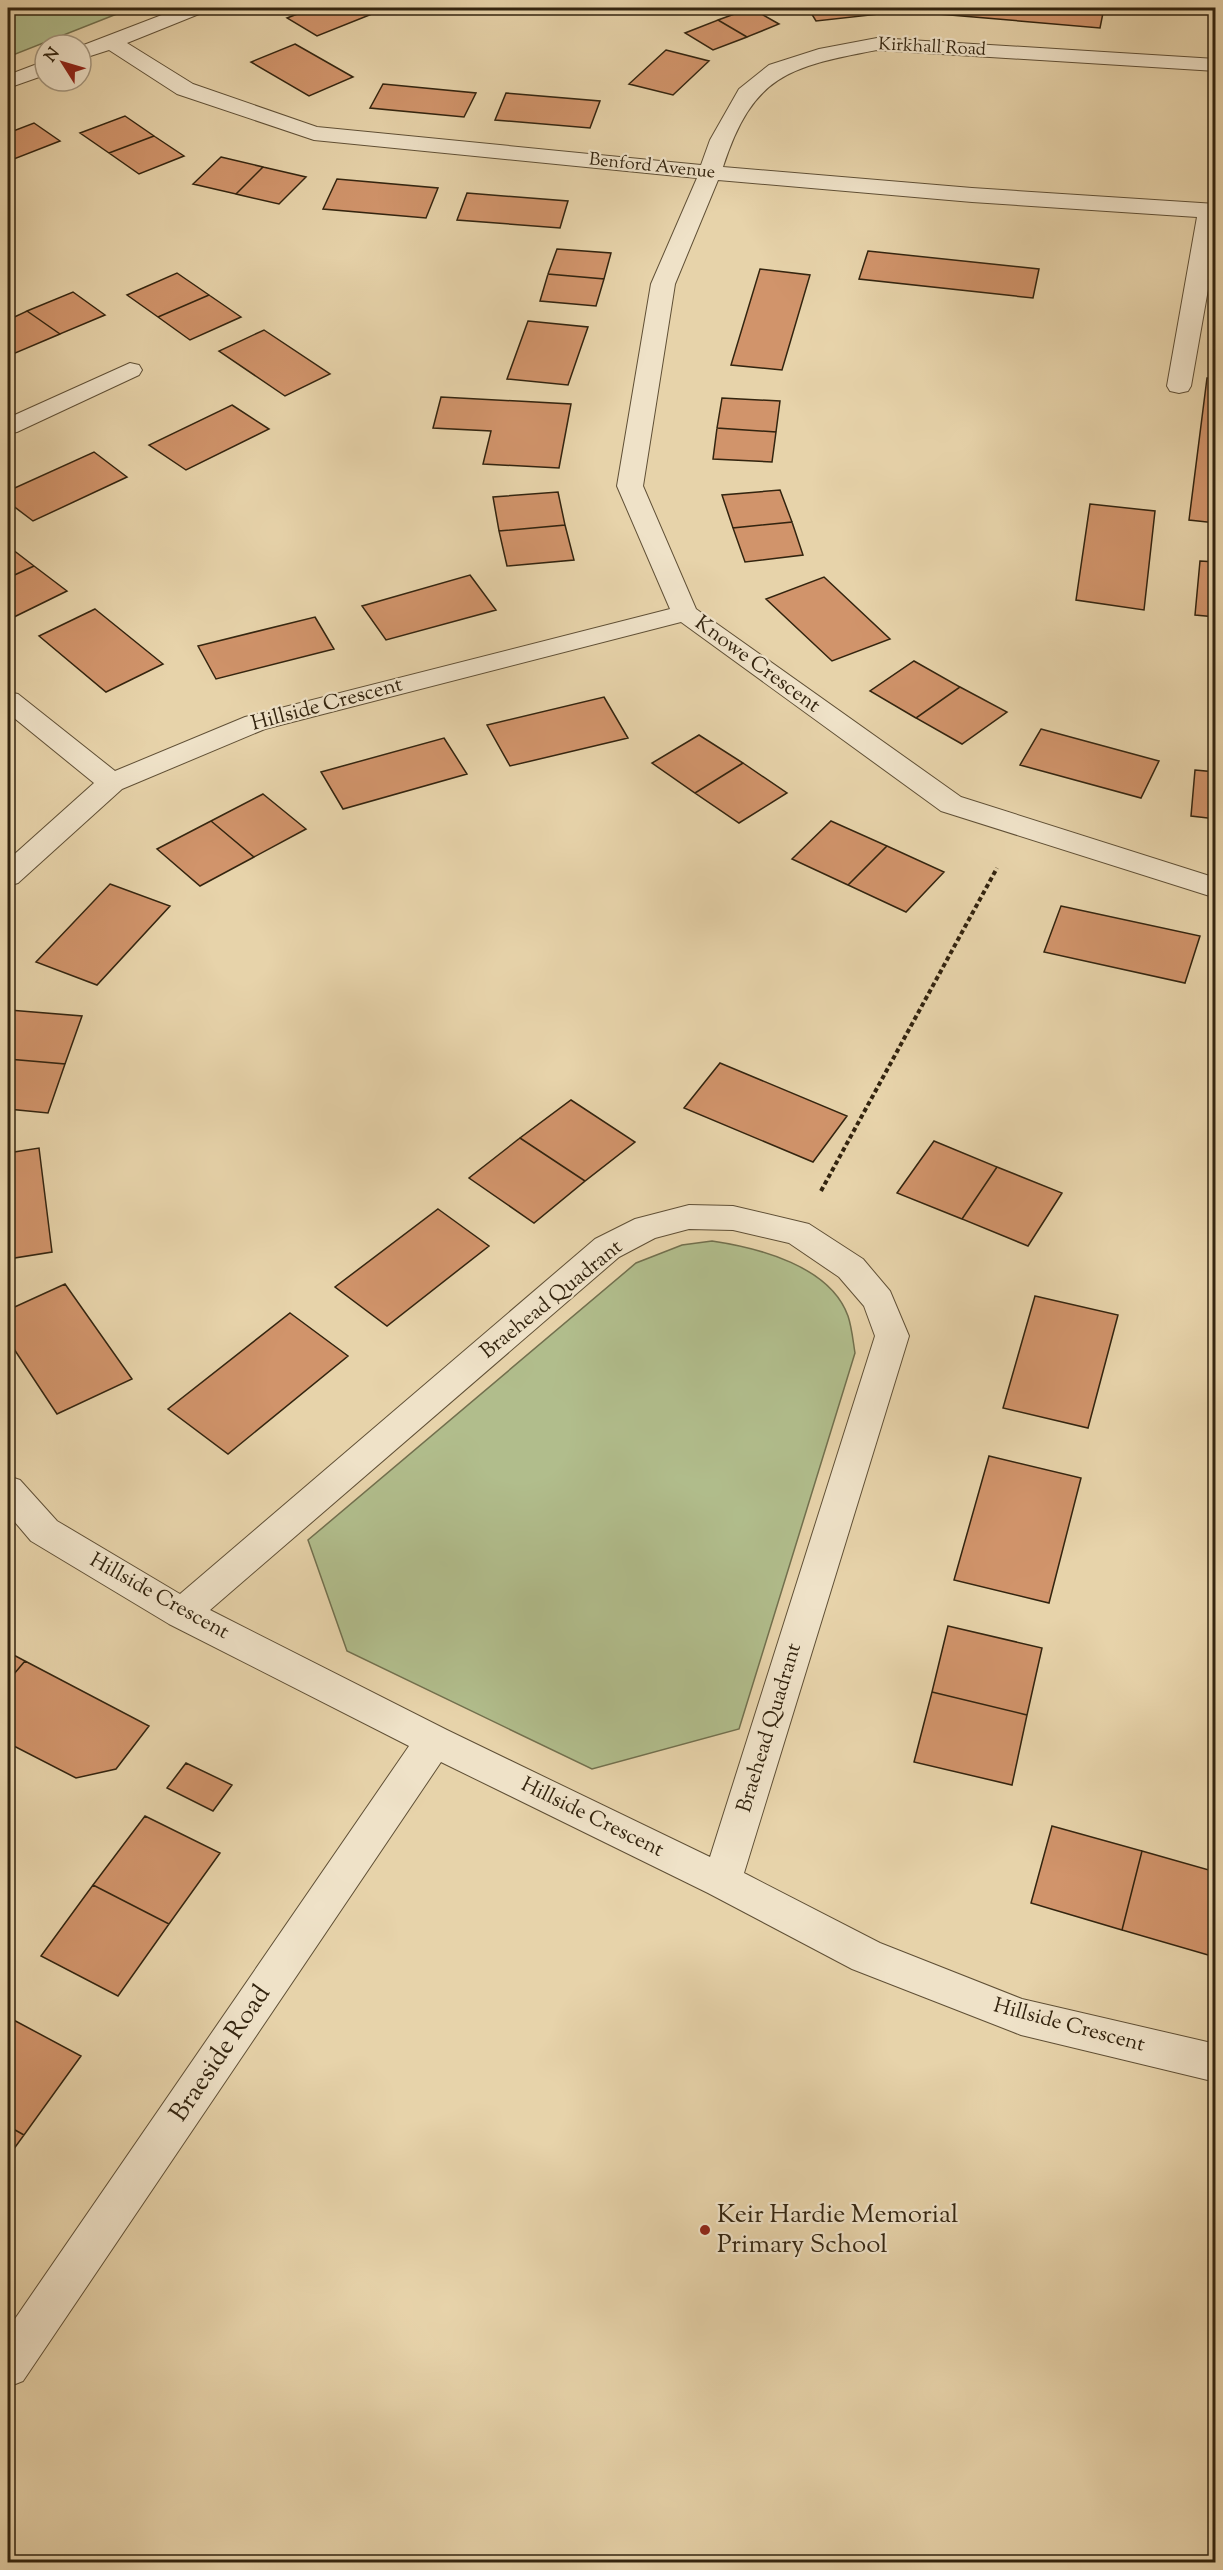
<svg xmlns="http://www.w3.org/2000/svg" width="1223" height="2570" font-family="'Sorts Mill Goudy',serif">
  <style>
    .green { fill: #b1bd8c; stroke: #72704e; stroke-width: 1.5 }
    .building { fill: #d1946b; stroke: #33240f; stroke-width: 1.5 }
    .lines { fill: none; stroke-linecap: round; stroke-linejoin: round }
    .minor-casing { stroke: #605036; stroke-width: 2 }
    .path-far1 { stroke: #33240f; stroke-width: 3; stroke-dasharray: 3 2; stroke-linecap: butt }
    .path { stroke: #33240f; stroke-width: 4; stroke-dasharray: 4.5 3; stroke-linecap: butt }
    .minor { fill: #efe2c8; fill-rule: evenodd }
    .poi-dot { fill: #8f2418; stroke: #efe2c8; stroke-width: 2 }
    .labels { text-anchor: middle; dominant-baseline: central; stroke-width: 4.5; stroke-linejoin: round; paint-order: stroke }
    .far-street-label { font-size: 18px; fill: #33240f; stroke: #efe2c8 }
    .street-label { font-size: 21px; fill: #33240f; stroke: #efe2c8 }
    .near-street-label { font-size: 26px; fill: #33240f; stroke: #efe2c8 }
    .near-poi-label { font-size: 26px; fill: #33240f; stroke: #efe2c8; text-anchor: start }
  </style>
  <rect width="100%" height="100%" fill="#e7d3aa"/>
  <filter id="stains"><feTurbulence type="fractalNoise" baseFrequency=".00333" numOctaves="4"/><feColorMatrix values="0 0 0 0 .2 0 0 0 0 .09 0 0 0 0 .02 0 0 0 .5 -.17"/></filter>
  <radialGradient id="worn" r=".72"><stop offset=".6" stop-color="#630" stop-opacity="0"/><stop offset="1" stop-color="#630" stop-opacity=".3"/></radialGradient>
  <path class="green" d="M8,8H132L8,57Z
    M712,1241C759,1248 830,1266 848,1316C852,1328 853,1341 855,1353L739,1729L592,1769L347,1651L308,1540L636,1263L682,1245Z"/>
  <path class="building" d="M313,8H387L317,36L287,18Z
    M751,8L779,24L747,37L718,20Z
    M808,8H895L898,12L816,21Z
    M941,8H1104L1100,28L939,14Z
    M718,20L747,37L713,50L685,33Z
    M295,44L353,77L309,96L251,62Z
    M666,50L709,61L673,95L629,84Z
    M383,84L476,93L464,117L370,108Z
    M506,93L600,101L590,128L495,120Z
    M125,116L154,136L109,153L80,133Z
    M34,123L60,141L14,159L8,155V133Z
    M154,136L184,156L139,174L109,153Z
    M221,157L263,167L236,194L193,184Z
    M263,167L306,177L279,204L236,194Z
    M337,179L438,188L426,218L323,209Z
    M467,193L568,201L560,228L457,220Z
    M557,249L611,253L604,279L548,274Z
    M868,251L1039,269L1033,298L859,279Z
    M760,269L810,275L782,370L731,365Z
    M177,273L209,295L158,317L127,295Z
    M548,274L604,279L596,306L540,301Z
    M73,292L105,315L60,334L27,311Z
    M209,295L241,317L190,340L158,317Z
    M27,311L60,334L13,354L8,350V320Z
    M528,321L588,327L568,385L507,379Z
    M264,330L330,374L285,396L219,351Z
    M1207,378L1216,379V523L1189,520Z
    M441,397L571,404L559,468L483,464L491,431L433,428Z
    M722,398L780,401L776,432L717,428Z
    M232,405L269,429L186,470L149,445Z
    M717,428L776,432L772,462L713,459Z
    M94,452L127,477L33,521L8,502V491Z
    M780,490L792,522L733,528L722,495Z
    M558,492L565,525L499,531L493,497Z
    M1090,504L1155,511L1144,610L1076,600Z
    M792,522L803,555L745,562L733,528Z
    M565,525L574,560L507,566L499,531Z
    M8,546L34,566L8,578Z
    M1200,561L1216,562V617L1195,615Z
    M34,566L67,591L14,617L8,612V578Z
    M470,575L496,610L386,640L362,606Z
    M824,577L890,639L832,661L766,599Z
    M95,609L163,664L106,692L39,636Z
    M315,617L334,649L216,679L198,646Z
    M914,661L960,687L916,718L870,691Z
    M960,687L1007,712L962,744L916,718Z
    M604,697L628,738L510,766L487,725Z
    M1041,729L1159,761L1141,798L1020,765Z
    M699,735L743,763L695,793L652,763Z
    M444,738L467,774L343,809L321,772Z
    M743,763L787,793L739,823L695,793Z
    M1195,770L1216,772V819L1191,816Z
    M263,794L306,829L254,857L211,821Z
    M211,821L254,857L200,886L157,849Z
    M831,821L887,846L848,885L792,859Z
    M887,846L944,872L906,912L848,885Z
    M110,884L170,906L97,985L36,962Z
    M1061,906L1200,936L1185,983L1044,952Z
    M9,1010L82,1016L65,1064L8,1059Z
    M8,1059L65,1064L48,1113L8,1109Z
    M720,1063L847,1116L813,1162L684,1108Z
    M571,1100L635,1142L585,1181L520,1138Z
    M520,1138L585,1181L534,1223L469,1178Z
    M934,1141L997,1167L962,1219L897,1193Z
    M39,1148L52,1252L8,1259V1153Z
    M997,1167L1062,1193L1028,1246L962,1219Z
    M438,1209L489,1246L387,1326L335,1287Z
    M65,1284L132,1379L57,1414L8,1340V1310Z
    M1035,1296L1118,1315L1088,1428L1003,1408Z
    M290,1313L348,1356L228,1454L168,1409Z
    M989,1456L1081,1478L1049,1603L954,1580Z
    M948,1626L1042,1648L1027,1715L932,1692Z
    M8,1652L25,1661L8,1681Z
    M25,1661L149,1726L116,1769L76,1778L8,1743V1681Z
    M932,1692L1027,1715L1012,1785L914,1762Z
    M186,1763L232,1785L213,1811L167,1788Z
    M145,1816L220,1853L169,1924L93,1885Z
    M1052,1826L1142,1851L1122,1930L1031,1903Z
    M1142,1851L1216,1872L1215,1957L1122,1930Z
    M93,1885L169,1924L118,1996L41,1956Z
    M8,2017L81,2056L24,2135L8,2126Z
    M8,2126L24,2135L8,2157Z"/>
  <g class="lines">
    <g class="minor-casing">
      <path id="minor" d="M180,8H207L204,12L127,43L193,84L317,127L701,165L710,140L739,89L769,65L819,49L877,38L1216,59V71L877,50C788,67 753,75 723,167L972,188L1216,204V244L1191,386L1188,391L1179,393L1170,391L1167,386L1197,217L972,202L718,180L675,284L643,486L696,609L961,797L1216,878V898L941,811L681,622L265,729L122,789L18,883L8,886V860L94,783L8,713V692L18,694L115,771L245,717L670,609L617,486L651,284L697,178L314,140L177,94L109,50L81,59V46Z
        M45,61V75L8,88V75Z
        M130,363L139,365L142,370L139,375L17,432L8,434V418Z
        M689,1205L733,1206L809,1224L863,1259L890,1291L909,1336L744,1873L880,1943L1022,1999L1216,2044V2082L1021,2035L852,1969L708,1893L441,1762L23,2381L8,2387V2329L409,1746L169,1624L31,1541L8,1514V1476L20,1480L57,1521L180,1594L595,1239L635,1219ZM689,1229L733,1230L789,1243L839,1277L864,1306L875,1336L710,1857L447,1730L210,1610L619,1257L655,1238Z"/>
    </g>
    <path class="path-far1" d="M1212,168L1216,117"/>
    <path class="path" d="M821,1191L997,868"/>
    <use href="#minor" class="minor"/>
  </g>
  <circle class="poi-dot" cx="705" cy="2230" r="6"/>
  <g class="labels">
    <g class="far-street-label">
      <text transform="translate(932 48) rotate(3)">Kirkhall Road</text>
      <text transform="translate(652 167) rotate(6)">Benford Avenue</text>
    </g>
    <g class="street-label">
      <text transform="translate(757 665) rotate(36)">Knowe Crescent</text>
      <text transform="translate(327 705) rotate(-15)">Hillside Crescent</text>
      <text transform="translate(552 1300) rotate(-39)">Braehead Quadrant</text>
      <text transform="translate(159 1597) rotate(29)">Hillside Crescent</text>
      <text transform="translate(770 1728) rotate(-73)">Braehead Quadrant</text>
      <text transform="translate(592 1818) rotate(26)">Hillside Crescent</text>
      <text transform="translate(1069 2026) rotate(15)">Hillside Crescent</text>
    </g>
    <g class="near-street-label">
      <text transform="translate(221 2054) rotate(-56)">Braeside Road</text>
    </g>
    <g class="near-poi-label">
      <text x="717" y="2215">Keir Hardie Memorial<tspan x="717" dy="30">Primary School</tspan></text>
    </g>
  </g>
  <rect width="1223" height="2570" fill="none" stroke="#e7d3aa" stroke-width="30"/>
  <rect x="9" y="9" width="1205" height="2552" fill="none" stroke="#33240f" stroke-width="3"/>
  <rect x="15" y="15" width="1193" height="2540" fill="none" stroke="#33240f" stroke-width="1.5"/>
  <g transform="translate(63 63) rotate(307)"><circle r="28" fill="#efe2c8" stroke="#a4967e" stroke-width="1.5"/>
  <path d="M0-4.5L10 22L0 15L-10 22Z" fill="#8f2418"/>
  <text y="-9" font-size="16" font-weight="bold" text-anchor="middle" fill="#33240f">N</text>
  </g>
  <rect width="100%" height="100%" filter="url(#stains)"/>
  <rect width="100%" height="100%" fill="url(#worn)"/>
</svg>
